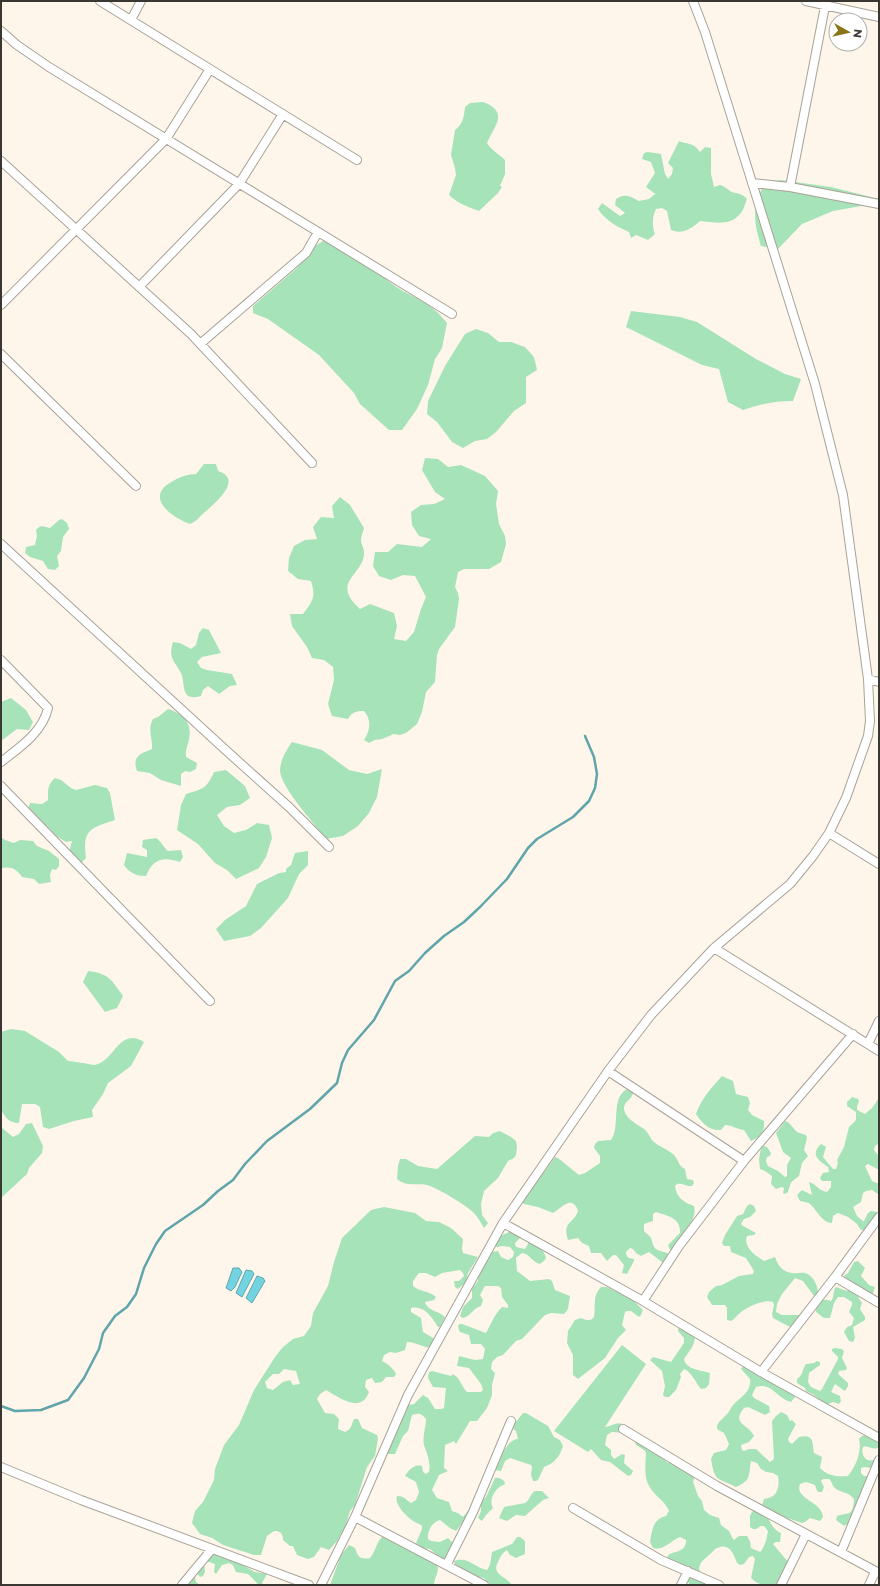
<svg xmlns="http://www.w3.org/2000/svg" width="880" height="1586" font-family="Montserrat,sans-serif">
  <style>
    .green { fill: #a6e3b8; fill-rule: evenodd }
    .water { fill: #71d4e0; stroke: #60a5ac }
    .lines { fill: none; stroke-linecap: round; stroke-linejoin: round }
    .stream { stroke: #60a5ac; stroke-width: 2.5 }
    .minor-casing { stroke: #a9a297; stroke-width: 10 }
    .minor { stroke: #fff; stroke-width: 8 }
  </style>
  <rect width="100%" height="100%" fill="#fef6ea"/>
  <path class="green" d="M483,102C510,112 494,126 487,143C491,150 499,154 505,160V174L500,186L502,187L498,193L479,211C468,207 457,203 449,195L456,175L455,168L451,155L455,130C463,124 464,117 465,107L470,103Z
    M679,141C689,145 693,142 700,152L705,147L711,148V174L714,187L720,185C725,186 728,190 732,192C738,194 742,193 747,199C745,204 743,213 738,216C728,226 713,222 700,221C692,228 683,235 671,230L667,211L662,208L656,209C652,217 652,226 655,234L648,240L636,235L631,238L629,232C617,227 605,220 598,209L602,203L620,216L625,213L615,205L616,199C625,193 630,196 639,201L649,199L656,193H654L646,187L655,173L651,162L642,159L644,153L648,152L661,154L665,174L668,179L672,174L673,168L668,163Z
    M781,180L831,187L879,199V206L867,205L833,211L802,224L778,249L761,246C753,219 752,208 765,182Z
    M323,241C349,244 373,271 395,286C416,300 430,301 447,323L442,348L435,359L428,385L417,409L402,430H389L360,404L354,393L319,355L268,319L253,313V306L297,268L312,248Z
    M631,311L680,317L697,322L756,359L785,374L801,379L793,401C775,401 760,404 743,410L728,402L719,369L702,365L626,327Z
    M476,329L488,333L499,342H511L525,347L534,357L537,370L526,377V403L514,411L496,432L487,439L475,441L463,448L452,442L437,422L427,414L428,401L445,366L465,334Z
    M425,458L438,459L448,467L461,465L485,476L498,491L496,504L499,524L505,536L506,544L501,562L489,569H464L458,572L455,587L458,593L459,599L455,627L439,649L437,655L435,682L426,692L422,712L417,724L406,733L400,735L394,734L382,739L375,740L369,743L364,740C370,731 372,720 364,711C356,711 352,712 348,719L332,716L328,704L334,680L333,667L324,660L312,658L307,647L292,626L290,614H303C313,601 316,597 311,581L298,579L288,571L289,558L294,546L305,540L317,539L313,527L321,517L334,518L332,506L340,497L350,505L364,528C363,532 361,536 361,540C361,544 364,548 364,552C365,575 329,581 360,609L370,604L394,613L397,626L394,639L406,641L414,632L421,609L426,597L415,576L403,575L391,580L379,576L373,566L375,552H388L397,544L422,547L431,539L419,536L412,525L411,512L421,505L434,504L445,499L435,492L422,470Z
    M204,464H216L218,471C244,479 215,503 205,512C199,517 197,521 190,524C171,517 143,497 173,481C180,477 188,474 196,474Z
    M62,519L67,523L69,529L63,537L61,551L57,556L59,566L55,570L48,569L43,561L30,557L25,553L26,547L35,545L37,536L36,530C41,524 44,527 50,528L59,520Z
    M203,628L209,630L221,653L202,657L197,662L201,668L207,670L232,674L237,685L230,686L219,694L208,686L203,690L201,696C180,702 186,685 181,673C174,660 168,658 173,642L180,643L191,649L196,645L199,633Z
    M11,698L26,710L33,722L29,730L17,729L1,741V702Z
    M168,709C182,713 193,723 189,739C188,746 185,750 186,757L197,763L196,769L190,772L185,771L181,774V786L161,780L150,773L137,771C132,756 140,754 152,749C153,738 147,730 153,719L158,717Z
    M292,742L322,750L349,770L367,774L382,769L377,797L369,813L358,826L343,836L326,839C315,824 280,787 280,770C281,758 286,751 292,742Z
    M226,770L245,786L250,798L240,805L227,807L217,815L224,826L234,833L246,830L257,823L269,825L272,838L266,857L259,868L236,879L227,870L215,863L198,844L177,830L181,805L186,794C203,789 207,788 214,772Z
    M55,778L61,780L71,788L76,790L95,785L107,788L110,793L115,820C91,828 82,829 86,858L81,863L74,862L69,852L72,841L66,842L56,836L47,826L35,820L28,809L30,803L42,804L48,800C48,791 47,785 55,778Z
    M1,837L5,840L14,843L20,840L33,841L37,846L49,851L59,859V866L56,870L52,869L50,875L51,882L39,884L34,879L22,877C17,869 11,866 1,868Z
    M156,838C162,842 163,847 168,851L181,850L183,857L180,862C162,856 153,859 146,876C137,876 129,873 124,865L127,853L147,857V850L142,847L143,840Z
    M308,851V865L299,874L288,898L261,928L250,936L224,941L216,929L225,920L246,906L257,884L279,873L286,872V869L291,865L295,853Z
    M88,971C108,973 112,980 123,996L117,1008L105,1012L83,982Z
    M11,1029L25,1031L59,1052L68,1061C73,1061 93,1065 95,1065C112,1061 116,1039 132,1038C136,1038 141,1040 144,1042L131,1066L108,1083L103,1094L92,1110L93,1117L74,1121L49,1129L43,1127L40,1107L35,1104H22L19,1123C9,1123 6,1118 1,1110V1032Z
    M722,1076L733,1081L736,1094L748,1097L750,1103L748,1110L752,1115L764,1121C765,1132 761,1137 751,1141L744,1130C736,1129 732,1125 725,1125L721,1130C709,1131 702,1123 696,1114C701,1099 712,1087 722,1076Z
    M627,1089L631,1091L633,1093C632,1100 624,1101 624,1108C624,1118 637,1124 644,1129C649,1133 650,1138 653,1141C659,1147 668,1149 674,1155C679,1160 678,1166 685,1169L687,1179L693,1180L694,1183L692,1186C687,1187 683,1183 677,1184L675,1186C677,1198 683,1202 694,1206C698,1219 681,1239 674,1249L670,1250L668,1245L680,1233C681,1218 668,1216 656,1212L653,1214V1221L644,1224V1231C646,1233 650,1236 651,1238C653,1242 652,1246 656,1249C662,1253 667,1250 670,1257L666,1262L663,1263L649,1252L641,1256L636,1253L633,1249L630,1248L626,1252C626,1258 629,1258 634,1259V1261L627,1274L622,1273L624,1265L616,1255H613L607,1261L601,1253H591L589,1246L582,1243L578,1238L568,1240C562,1221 573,1225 578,1211C572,1194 562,1208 553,1213L538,1207L524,1204L522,1202L555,1157L558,1158L579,1175L585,1173L600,1163V1156L594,1148L595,1144L598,1141L611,1140C621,1126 610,1098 627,1089Z
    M852,1097L858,1099L859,1102L857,1106V1110L865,1114L872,1108L879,1098V1143L875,1146L874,1150L879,1156V1170L868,1164L865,1166L872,1181L879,1184V1195L872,1190L866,1191L863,1193L861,1202L853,1207L857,1216L863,1221H864L868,1213L871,1211L877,1212V1215L864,1230H861L857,1224L848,1217L838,1213L833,1216L832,1223C822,1223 817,1210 810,1204C808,1202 803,1202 800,1201L797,1195L802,1190L812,1195L809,1182C815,1183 819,1191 827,1192L831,1187V1181H822L820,1178L823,1173L829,1172L828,1167C820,1161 809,1155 821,1144L826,1147L823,1157L833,1169H836L838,1163L837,1160L844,1147L849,1127L856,1120V1112L847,1106V1102Z
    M785,1121L788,1122L797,1132L806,1135L807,1138L804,1150L808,1156L802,1163L799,1176C789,1184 792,1180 788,1192L785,1194L783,1193L784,1188L782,1187L776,1189L771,1184L772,1176L765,1171L760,1169L759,1159L761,1148L764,1146L767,1147L771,1153L770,1156L767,1157L766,1161L768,1166L778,1171L785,1177L787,1176V1165L791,1158L783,1152L776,1133Z
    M32,1123L43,1146L42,1153L29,1168L27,1174L1,1198V1127L13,1137L19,1134L26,1124Z
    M500,1131L511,1137L516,1141L517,1147L516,1155L514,1158L508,1161L498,1178L484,1191L481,1204L482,1215L488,1223L484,1228C481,1223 478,1217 473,1212C467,1206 436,1187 427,1185C416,1183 406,1187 397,1179L398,1166L400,1159H406L418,1166L437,1169L475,1136L489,1137L493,1133Z
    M750,1204L754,1206L756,1211L750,1217L744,1219L741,1224L743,1226L756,1233L754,1235L747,1236C743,1247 755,1256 764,1261L775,1257C778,1266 783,1272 792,1273C797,1274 800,1272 805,1273C813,1275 819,1287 818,1295L814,1296L803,1281L795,1278L782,1294L777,1304L776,1312L782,1315H800L792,1327L788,1326L773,1318L772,1314L774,1305L773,1302C764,1299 747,1307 740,1313C737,1315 735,1319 731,1321L727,1320V1308L725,1305H712L707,1297L709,1292L716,1286L722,1285L739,1276L753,1274L754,1271L746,1258L731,1252L730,1246H724L722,1243L725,1235L737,1216L743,1214L747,1206Z
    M384,1207L415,1213L426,1221L439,1222L451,1228L463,1239L462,1249L463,1253L478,1257L468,1273L466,1282L458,1289L455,1287L454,1281H459L464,1276L463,1273L460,1270L442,1273L435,1277L426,1273H419L413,1281V1286C420,1292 428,1290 436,1297L434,1300L425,1302V1303C430,1312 439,1311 445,1317L440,1327H438C432,1317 424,1305 411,1308V1312L421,1318L423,1332L435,1339L431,1348C423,1347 415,1342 407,1342L405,1350L396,1353L390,1352L384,1355L382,1361C387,1363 394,1369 396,1374L394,1377H386L382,1382L375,1383L372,1378L366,1380L365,1387L369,1392C361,1414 340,1398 326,1390L320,1394L317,1399L325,1413L334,1414L339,1419L338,1429L345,1432C352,1429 351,1425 354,1419H358L362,1428L377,1435L378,1438L375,1456L367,1467L355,1505L350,1511L345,1528L339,1537L338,1540L329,1550L321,1547L314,1557L308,1559L297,1555L293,1546H290L283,1540C283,1533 280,1531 274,1531L267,1536L261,1555H254L223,1545L212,1538L200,1534L192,1523L195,1511L203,1502L214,1480L215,1469L224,1445L239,1425L254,1390L275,1357L283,1347L293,1339L304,1336L311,1326L313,1313L328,1286L334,1262L342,1238L371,1210ZM284,1369L296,1371L300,1384L293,1385L290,1380L283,1382L273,1390L267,1388L265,1382L273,1374H279Z
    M509,1232L518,1235L520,1238L515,1243L516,1247L525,1249L529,1242L543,1251L546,1257L545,1260L540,1264C532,1262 530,1254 522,1253L516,1258L517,1271L530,1281L549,1279L552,1281L555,1290L570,1296L568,1309L564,1314L551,1313L545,1315L522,1339L516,1341L503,1355L497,1357L492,1362L491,1369L495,1373L492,1385V1395L487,1408L477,1421H470L456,1444L454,1441L445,1445L444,1468L448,1471L439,1475L432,1490L437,1498L449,1502L452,1511L458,1513L463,1517L471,1507L474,1506L478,1512L475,1519L463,1522L456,1531L450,1528L440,1520C432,1522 427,1531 428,1539L431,1541L440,1542L448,1538L453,1543L446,1558H443L437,1555L430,1549L420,1548L416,1543L422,1529V1526C419,1523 416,1523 413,1521C406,1516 394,1504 397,1496C404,1496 405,1499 411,1503L416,1500L419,1492L416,1482L405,1476C409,1470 414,1464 422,1466L423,1472L426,1474L429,1472C431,1462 427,1454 424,1445C422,1437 426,1427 426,1419C421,1413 419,1413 412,1415L408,1431L403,1436L395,1454H388L386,1452L408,1405L414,1404L423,1395L428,1398L435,1409H441L444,1408L446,1388L433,1387L428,1378L429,1372L432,1371L451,1376L453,1374C461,1379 461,1386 467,1392H481L483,1390L481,1384L469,1368L457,1366L459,1356L475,1360L483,1359L485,1349L481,1344H471L469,1335L460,1332L458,1327L459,1324H462L486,1333C491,1324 494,1315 502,1307L508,1308V1305L502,1297L501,1288L498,1286H485L480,1295L483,1300L481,1306C472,1309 471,1316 463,1318L460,1316L463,1307L472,1298V1289L478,1281C477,1270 489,1262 492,1252L498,1251L501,1257L508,1260L513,1257L514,1252L510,1247L502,1246L497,1247L494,1245L498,1237Z
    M858,1261L865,1268L861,1276L869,1285L875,1287L872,1296L844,1279L845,1275L848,1273L854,1262Z
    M601,1287H607L633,1300L643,1310L641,1315L639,1317L631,1311H627L625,1312L622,1325L626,1330L618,1338L605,1358L578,1379L573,1375V1355L567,1343L568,1331L575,1320L581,1318C586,1320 590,1322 594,1317C596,1307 592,1296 601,1287Z
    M836,1287L847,1291L849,1289L855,1292L862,1303L860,1309L865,1317V1320L853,1327L855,1338L853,1342L849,1341L844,1332L847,1327L852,1325L854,1318L849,1312L852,1305V1302L844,1297H838L834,1303L830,1318H824L816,1312V1306C820,1299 824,1299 831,1301C835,1297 832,1291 836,1287Z
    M678,1328L695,1336C695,1346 689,1351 684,1359C686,1370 701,1370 710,1373L709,1384L706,1388L701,1389C696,1383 691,1371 684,1369L680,1374L681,1377L676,1390L669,1397H665L663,1395L665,1386L662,1371L650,1360L653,1357L671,1362L684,1343V1338L678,1331Z
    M622,1345L646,1364L605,1427C613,1426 619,1419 627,1427L625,1433L612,1432L607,1435L605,1445L611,1450V1455L614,1459L622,1454L625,1455L624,1463L633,1471L631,1475L628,1476L610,1462L601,1460L591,1449L588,1452L554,1431Z
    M835,1348L842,1349L844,1351L842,1358L847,1368L846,1370L839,1371L838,1374L848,1383V1386L845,1391L835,1384L831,1392L840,1396L841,1401L839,1404L833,1402L826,1405L814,1395L806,1391L805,1388L797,1383V1379C804,1374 802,1369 806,1364L814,1363L817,1361L820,1362V1365L809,1373L808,1382L811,1387L820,1391L822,1389L838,1359V1357L832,1351V1349Z
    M744,1365L753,1370L757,1375L792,1392L795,1397L791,1402C777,1399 772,1382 756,1387L752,1395L754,1398L769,1406L770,1412L765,1415L748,1407L744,1408C731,1424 748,1424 754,1436L749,1442L741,1445L742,1450L744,1451L749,1449H756L770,1462L774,1459L772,1421L776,1416L781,1412L787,1415L790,1421L792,1420L796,1424L788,1439L789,1442L792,1444L799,1437C814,1434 812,1441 814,1453L822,1457L820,1468C828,1476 837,1477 848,1476C856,1466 862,1452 859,1439C865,1431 872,1437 878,1441V1448C872,1450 868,1445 863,1447C860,1456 868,1465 877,1458V1469L865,1467L861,1468V1473L864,1476L872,1477L851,1522L844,1526L836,1520L837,1516C850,1512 853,1516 854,1499C848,1491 839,1493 834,1487C832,1485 832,1481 829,1479H823L821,1481L824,1487L822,1492H819L817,1491L815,1485L806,1482L800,1484C794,1499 822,1501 823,1517L820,1521L810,1518L805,1522L802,1523L778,1515L762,1505L764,1499C777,1498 780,1488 778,1476L773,1473L766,1472L761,1469L757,1463L751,1461C748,1476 752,1480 736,1487C716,1477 715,1482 711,1459L714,1453L726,1450L729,1444L724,1433L717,1429C717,1421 721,1421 725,1416C728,1414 729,1411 731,1408C736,1399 752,1394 750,1379L741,1369Z
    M523,1413H526L548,1426L554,1437L560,1440L563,1446C560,1456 555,1463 544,1467L538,1480L536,1481H533L531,1475L532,1467L531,1465L510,1458L505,1461L501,1471L494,1470C498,1461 508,1438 518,1439L516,1431L513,1429L515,1423Z
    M637,1439L662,1455V1458L668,1463L671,1462L695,1476L693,1482L698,1496L702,1501L704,1510L710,1515L719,1518L721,1525L729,1531L733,1539L734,1540L739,1536H747L750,1541L751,1548L760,1552L762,1550L766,1541L768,1531L764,1526H761L756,1529H753L750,1527V1516L752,1512L754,1510L766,1514C770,1522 773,1530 781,1533L780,1542H776L773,1544L789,1563L778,1584L776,1585C765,1585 759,1586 751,1578L755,1559L753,1556L749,1557L744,1564L740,1565L737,1563C734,1554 729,1542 717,1548C714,1549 712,1553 710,1554C704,1560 700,1561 699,1569L707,1584L690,1585L683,1574L666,1559L669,1554C678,1551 686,1551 686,1540L680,1537C670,1541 664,1551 653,1548L650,1542C652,1530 653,1519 666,1516L669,1511C666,1504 662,1501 657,1496C643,1482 645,1472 646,1453L644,1450L636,1445L635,1442Z
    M495,1478C499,1477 505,1480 505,1484C496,1487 488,1499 493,1508L486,1515L482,1521L478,1518L481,1511V1502L486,1497Z
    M535,1491H542L549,1498L543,1500L525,1516L516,1515L507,1521L499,1518L504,1507L525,1503C530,1500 530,1494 535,1491Z
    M383,1536L412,1552L435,1562C442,1570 434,1576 434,1585H330L341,1555L349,1545L355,1548C358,1556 359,1560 370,1558C376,1551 376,1542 383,1536Z
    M517,1537H520L525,1541V1554L516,1558L510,1555L507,1550C502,1553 501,1556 499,1560C490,1575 505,1575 512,1585H491L484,1578L474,1576L455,1564L454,1561C468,1556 475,1568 487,1570L490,1565L492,1552L512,1544Z
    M205,1551L241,1564L255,1572L267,1574L262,1583L263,1585H259L248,1574L236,1572L233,1565L229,1563L222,1565L216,1574L214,1572L215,1564L206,1561L204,1563L205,1572L203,1576L200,1577L196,1572L194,1573L196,1582L200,1585H178L192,1567L195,1562L198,1561Z"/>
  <path class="water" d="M233,1268H239L242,1272L235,1287L231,1291L226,1288Z
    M246,1270L252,1271L254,1274L242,1297L236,1293Z
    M257,1276L263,1278L265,1281L252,1303L246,1298Z"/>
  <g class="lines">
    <path class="stream" d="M1,1406L15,1411L41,1410L68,1400L84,1378L99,1349L103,1333L115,1316L127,1307L136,1294L144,1268L156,1244L165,1231L203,1205L218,1191L233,1180L245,1164L267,1141L310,1109L337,1083L342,1063L348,1050L374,1020L395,981L409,971L425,953L444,936L464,922L480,907L507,879L528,848L537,839L573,817L589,801L595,788L597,774L594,757L585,736"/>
    <g class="minor-casing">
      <path id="minor" d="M100,1L357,160
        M806,1L879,17
        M131,20L141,1
        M1,31L17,45L49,67L452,314
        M1,161L191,334L312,463
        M752,183L790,187L879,204
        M790,187L826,1
        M139,287L239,184L283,114
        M1,305L166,139L210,69
        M200,344L306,253L318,232
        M1,354L136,486
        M1,544L230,754L289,807L329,847
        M1,660L48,708C43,732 19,748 1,762
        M868,679L879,682
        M1,786L210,1001
        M829,833L879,864
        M714,948L879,1051
        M868,1044L879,1021
        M608,1071L744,1161
        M503,1223L643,1301L761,1372L879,1438
        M835,1277L879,1303
        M643,1301L679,1246L744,1161L853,1034
        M761,1372L835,1277L879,1217
        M623,1429L717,1486L879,1573
        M1,1467L81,1500L309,1585
        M573,1508L661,1560L719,1585
        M355,1517L484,1585
        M841,1552L879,1460
        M447,1564L473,1512L511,1421
        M182,1585L212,1549
        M321,1585L355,1517L408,1395L503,1223L608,1071L651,1015L714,948L790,884L813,856L829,833L846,798L868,736L870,721L868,679L843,495L815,384L705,32L693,1
        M681,1585L688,1571
        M781,1585L806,1534
        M869,1585L875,1572"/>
    </g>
    <use href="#minor" class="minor"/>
  </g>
  <rect width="880" height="1586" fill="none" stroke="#3a3733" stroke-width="4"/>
  <g transform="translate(848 32) rotate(98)"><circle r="19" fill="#ffffff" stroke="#b0afad"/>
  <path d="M0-3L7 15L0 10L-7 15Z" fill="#8a7417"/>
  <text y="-6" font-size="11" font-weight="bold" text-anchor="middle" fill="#3a3733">N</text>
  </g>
</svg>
